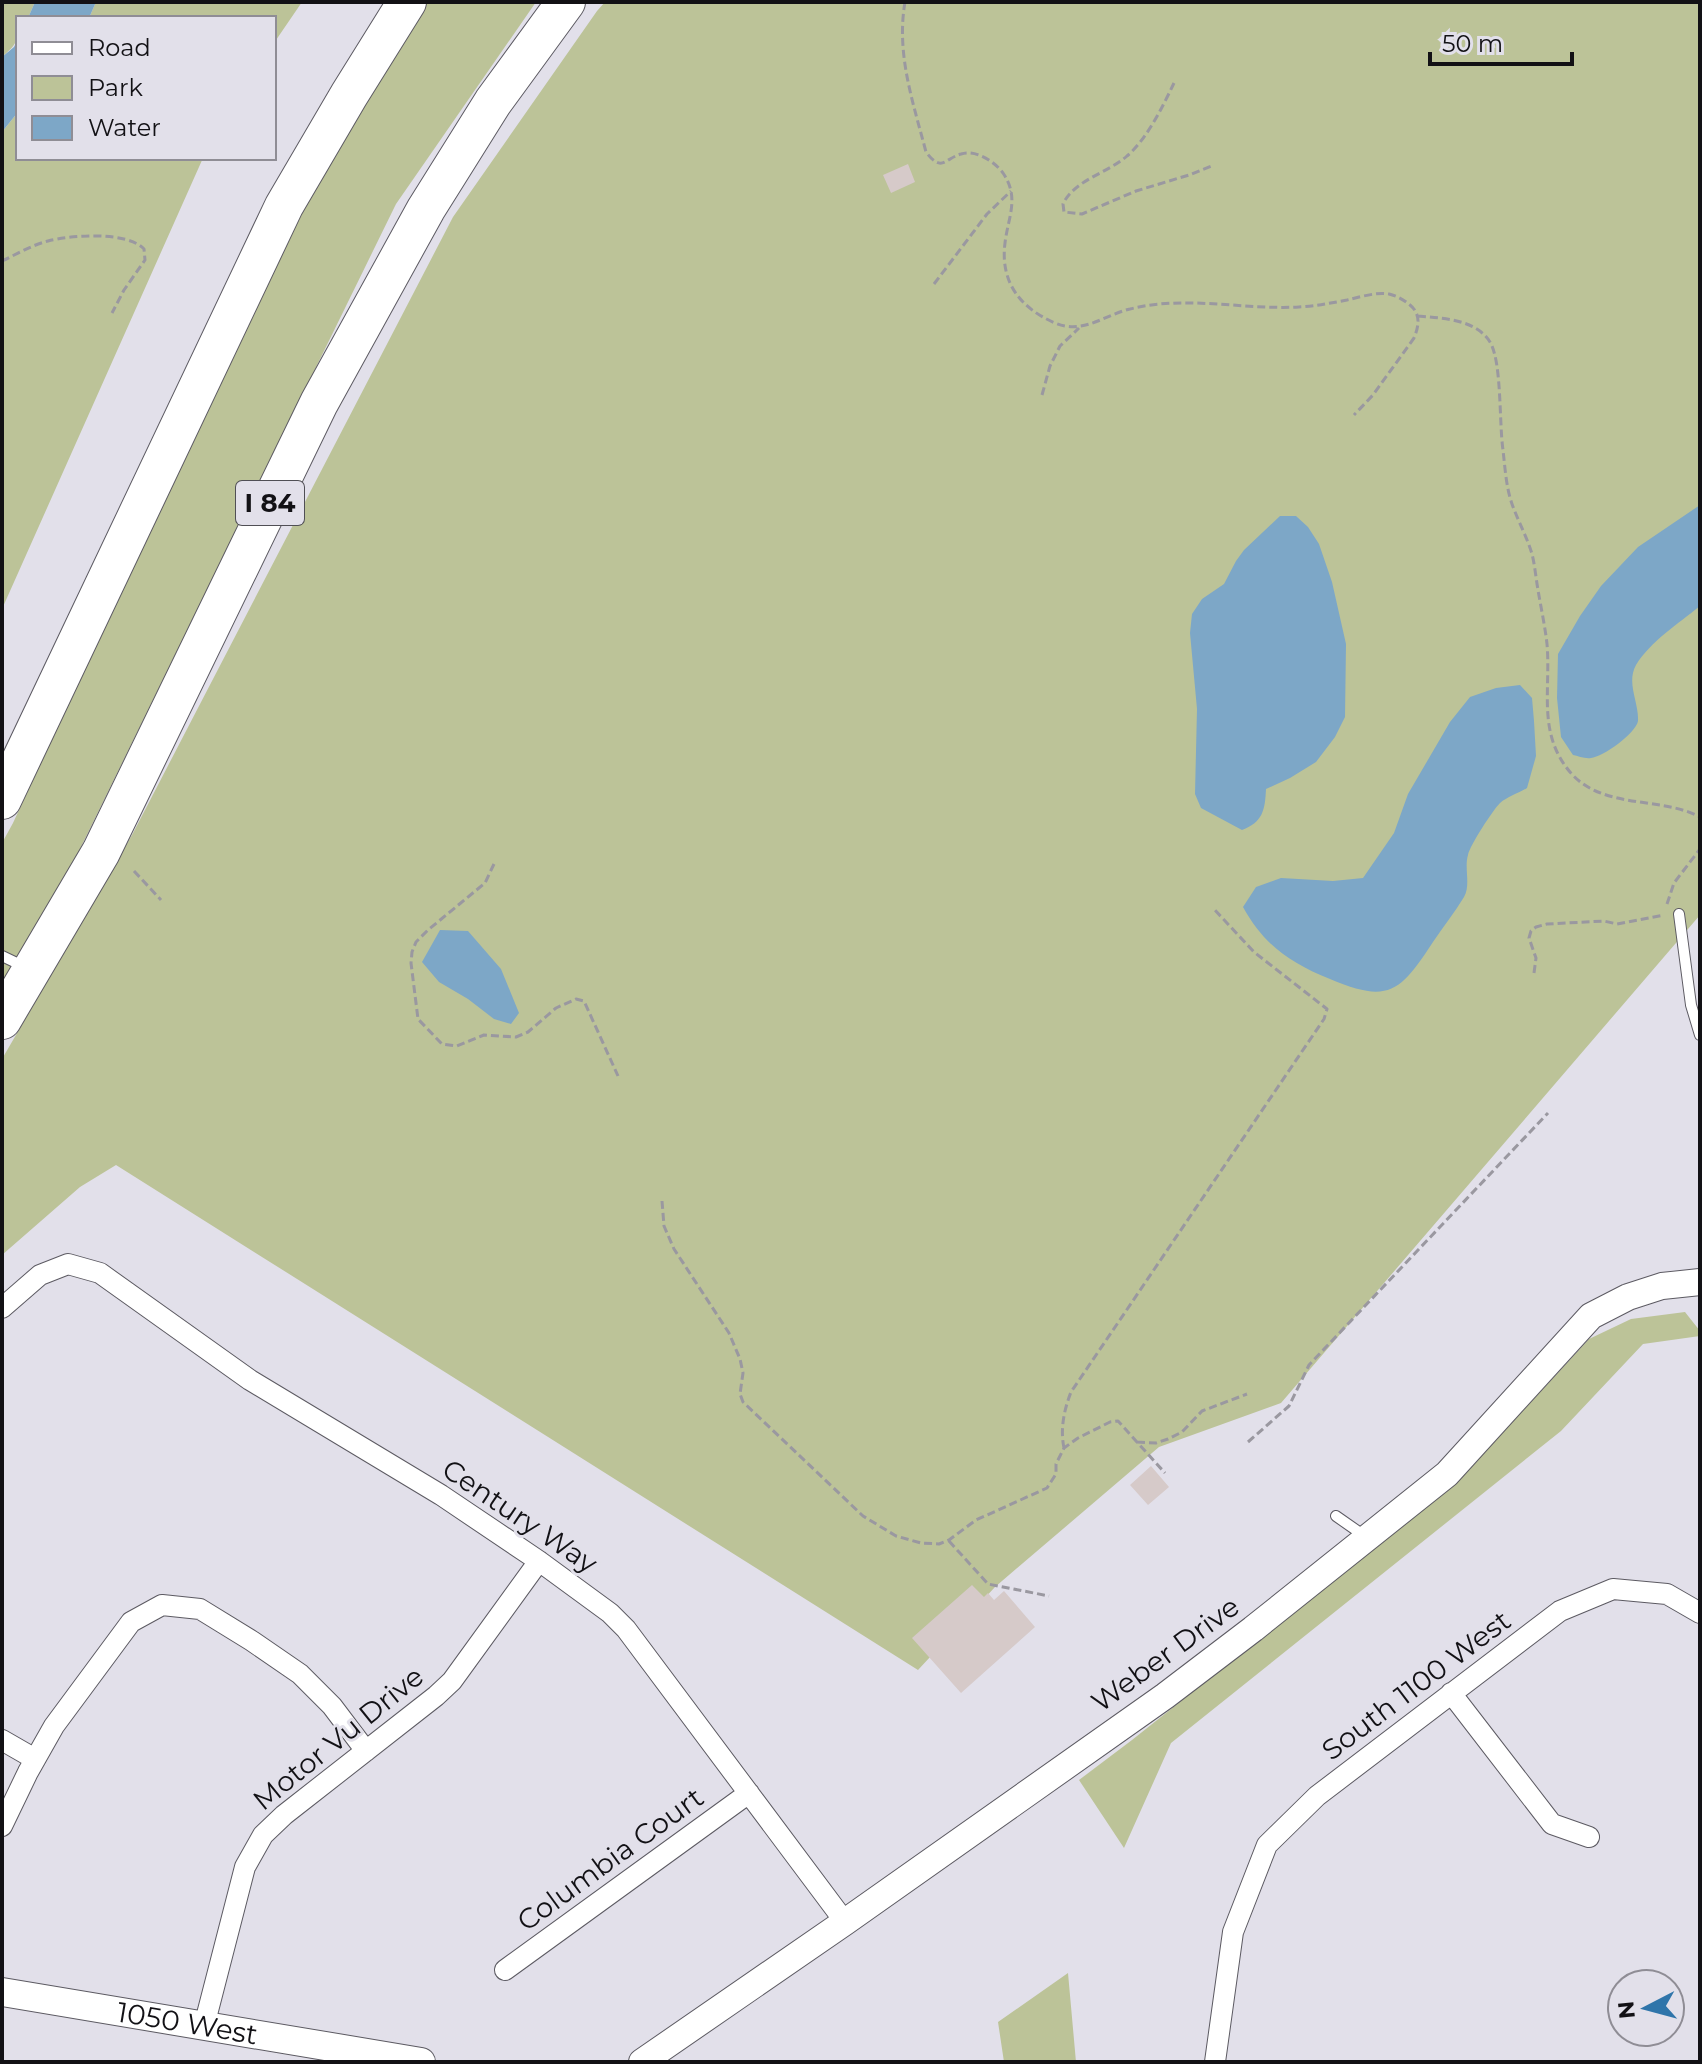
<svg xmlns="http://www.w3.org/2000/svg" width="1702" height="2064" font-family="Montserrat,sans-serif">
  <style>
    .green { fill: #bcc398 }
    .water { fill: #7da7c7 }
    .building { fill: #d6cac9 }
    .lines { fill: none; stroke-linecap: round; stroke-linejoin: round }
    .service-casing { stroke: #5c5a62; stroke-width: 12 }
    .minor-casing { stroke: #5c5a62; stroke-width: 22 }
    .tertiary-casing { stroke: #5c5a62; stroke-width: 28 }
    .secondary-casing { stroke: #5c5a62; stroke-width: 30 }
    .motorway-casing { stroke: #5c5a62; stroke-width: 40 }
    .path { stroke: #9a98a0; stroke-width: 3; stroke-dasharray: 8 4; stroke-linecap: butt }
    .service { stroke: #fff; stroke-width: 10 }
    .minor { stroke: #fff; stroke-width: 20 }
    .tertiary { stroke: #fff; stroke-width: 26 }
    .secondary { stroke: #fff; stroke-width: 28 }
    .motorway { stroke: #fff; stroke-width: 38 }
    .labels { text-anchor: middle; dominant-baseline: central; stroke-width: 6; stroke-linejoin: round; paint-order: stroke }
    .shield { fill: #e2e0ea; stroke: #504f55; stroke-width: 2 }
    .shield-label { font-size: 26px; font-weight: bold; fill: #121115 }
    .street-label { font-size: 28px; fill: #121115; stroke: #e2e0ea }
  </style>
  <rect width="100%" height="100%" fill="#e2e0ea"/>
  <path class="green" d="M2,2H35L28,18H18C18,39 19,43 2,57Z
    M96,2H302L274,43V18H89Z
    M427,2H536L396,204L79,851L2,985V843L13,823L291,219Z
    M605,2H1700V915L1281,1403L1159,1447L995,1587L918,1670L116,1165L80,1187L2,1255V1201L4,1195H2V1059L132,835L453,217L597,11Z
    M18,112V158H203L2,609V132Z
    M1685,1312L1700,1331V1336L1643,1344L1561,1431L1171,1743L1124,1848L1079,1780L1132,1740L1457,1482L1589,1339L1631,1319Z
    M1068,1973L1076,2062H1004L998,2022Z"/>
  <path class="water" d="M35,2H96L89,18H28Z
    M18,39V112L2,132V57L14,47Z
    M1700,505V606C1678,624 1651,641 1636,665C1626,683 1639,702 1638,721C1636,733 1603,757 1591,758C1585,759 1578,756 1573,755L1561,737L1557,698L1558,654L1580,616L1601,586L1638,547Z
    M1280,516H1296L1308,527L1319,544L1332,582L1346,644L1345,717L1335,737L1316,762L1290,778L1266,789C1265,810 1263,822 1242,830L1201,808L1195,794L1197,709L1190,633L1192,614L1202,599L1224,584L1236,561L1244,550Z
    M1520,685L1532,698L1534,721L1536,756L1527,788C1519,793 1507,797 1500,803C1493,810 1470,845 1468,855C1464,868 1471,885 1464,897C1455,912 1443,927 1433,942C1400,992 1389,1004 1330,979C1290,963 1264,945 1243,907L1256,887L1281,878L1333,881L1363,878L1394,833L1408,794L1450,722L1470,697L1496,688Z
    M440,930L468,931L501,969L519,1013L511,1024L494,1019L468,999L439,982L422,962Z"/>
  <path class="building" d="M908,164L915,182L891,193L883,175Z
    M1151,1466L1169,1487L1148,1505L1130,1485Z
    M972,1585L984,1597L988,1593L994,1600L1004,1591L1035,1627L961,1693L912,1638Z"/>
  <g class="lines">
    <g class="service-casing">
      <path id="service" d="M1679,914L1691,1005L1700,1035
        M2,956L25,967
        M1336,1516L1366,1537"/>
    </g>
    <g class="minor-casing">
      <path id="minor" d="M2,1308L40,1275L68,1264L100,1273L250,1380L441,1495L539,1561L610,1613L626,1629L845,1922
        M1451,1693L1552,1824L1589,1837
        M2,1740L35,1759
        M2,1826L28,1772L54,1726L131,1622L162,1605L200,1609L252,1641L300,1674L332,1706L366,1751
        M505,1970L749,1793
        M204,2026L245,1867L263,1835L284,1815L436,1696L452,1681L539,1561
        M1215,2062L1233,1932L1267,1845L1317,1796L1560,1611L1613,1589L1667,1594L1700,1613"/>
    </g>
    <g class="tertiary-casing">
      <path id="tertiary" d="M642,2062L845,1922L1165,1696L1253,1629L1447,1474L1591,1316L1628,1297L1662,1286L1700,1282"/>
    </g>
    <g class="secondary-casing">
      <g id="secondary">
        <path id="s1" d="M2,1992L421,2062"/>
      </g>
    </g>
    <g class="motorway-casing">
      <path id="motorway" d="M2,800L284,206L349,95L407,2
        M2,1020L101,852L319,403L426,209L493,102L566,2"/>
    </g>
    <path class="path" d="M905,2C896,54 913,102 926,152C942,173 944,159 961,154C976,149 995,162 1003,173C1020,198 1008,217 1005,243C1000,282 1020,308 1055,323C1083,335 1104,315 1130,309C1185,295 1243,310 1299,307C1316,306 1331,303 1347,300C1360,297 1375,292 1389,294C1397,296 1404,300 1410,305C1421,314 1419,326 1414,338L1373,395L1354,415
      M1174,83C1163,106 1147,139 1127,156C1108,173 1074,180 1063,204L1064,212L1082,214L1136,191L1189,175L1214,165
      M2,261C17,254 32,245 48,241C72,235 127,231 144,249L145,260L124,290L112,313
      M934,284L987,214L1011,191
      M1418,316C1441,318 1476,319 1490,342C1502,362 1499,423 1503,450C1505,467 1506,487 1512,504C1518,521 1527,537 1532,554C1535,566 1536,579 1538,590C1541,608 1545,626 1547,644C1551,690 1537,733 1570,772C1602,810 1661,796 1700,817
      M1042,395L1050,366L1060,346L1079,328
      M494,864L485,883L428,930L416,942L412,952L411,963L418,1019L442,1044L457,1046L484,1035L516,1037L528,1032L556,1008L576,999L584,1001L618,1076
      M134,871L161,900
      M1667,904L1674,883L1700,849
      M1534,973L1536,958L1529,938L1531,931L1536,927L1547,924L1604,921L1617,924L1664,915
      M662,1201L664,1226L674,1249L729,1333L740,1359L743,1373L740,1394L743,1402L863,1516L896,1536L921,1543L939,1544L949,1540L976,1520L1047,1488L1056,1474V1464L1064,1448L1078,1438L1110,1422L1118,1421L1165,1473
      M1137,1442L1156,1443L1168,1439L1182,1432L1202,1411L1247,1394
      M1248,1442L1289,1406L1309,1365L1548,1113
      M1064,1448C1060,1429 1064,1410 1071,1392L1324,1019L1327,1009L1254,952L1213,908
      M949,1541L988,1584L1049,1596"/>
    <use href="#service" class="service"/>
    <use href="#minor" class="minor"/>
    <use href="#tertiary" class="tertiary"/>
    <use href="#secondary" class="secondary"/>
    <use href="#motorway" class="motorway"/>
  </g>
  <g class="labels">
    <rect class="shield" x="236" y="481" width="68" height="44" rx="6"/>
    <g class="shield-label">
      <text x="270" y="503">I 84</text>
    </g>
    <g class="street-label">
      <text transform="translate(520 1516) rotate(34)">Century Way</text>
      <text transform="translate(1165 1654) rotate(-36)">Weber Drive</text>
      <text transform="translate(1416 1685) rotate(-37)">South 1100 West</text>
      <text transform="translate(338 1738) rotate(-39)">Motor Vu Drive</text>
      <text transform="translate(610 1859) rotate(-36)">Columbia Court</text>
      <text stroke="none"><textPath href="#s1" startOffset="188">1050 West</textPath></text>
    </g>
  </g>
  <rect width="1702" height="2064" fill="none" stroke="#121115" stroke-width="8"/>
  <rect x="16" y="16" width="260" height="144" fill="#e2e0ea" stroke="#8f8d95" stroke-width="2"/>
  <rect x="32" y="42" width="40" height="12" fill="#ffffff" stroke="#8f8d95" stroke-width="2"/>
  <text x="88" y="56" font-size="24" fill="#121115">Road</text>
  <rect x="32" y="76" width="40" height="24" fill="#bcc398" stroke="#8f8d95" stroke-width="2"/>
  <text x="88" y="96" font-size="24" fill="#121115">Park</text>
  <rect x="32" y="116" width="40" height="24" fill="#7da7c7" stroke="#8f8d95" stroke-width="2"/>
  <text x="88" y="136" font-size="24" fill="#121115">Water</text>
  <g transform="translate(1646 2008) rotate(264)"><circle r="38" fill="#e2e0ea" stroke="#8f8d95" stroke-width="2"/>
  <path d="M0-6L14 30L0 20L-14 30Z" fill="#2f75aa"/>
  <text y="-12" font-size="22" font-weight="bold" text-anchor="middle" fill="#121115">N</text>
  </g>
  <path d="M1430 52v12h142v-12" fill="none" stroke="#121115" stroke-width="4"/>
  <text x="1442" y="52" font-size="24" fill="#121115" stroke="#e2e0ea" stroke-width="6" paint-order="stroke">50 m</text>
</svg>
